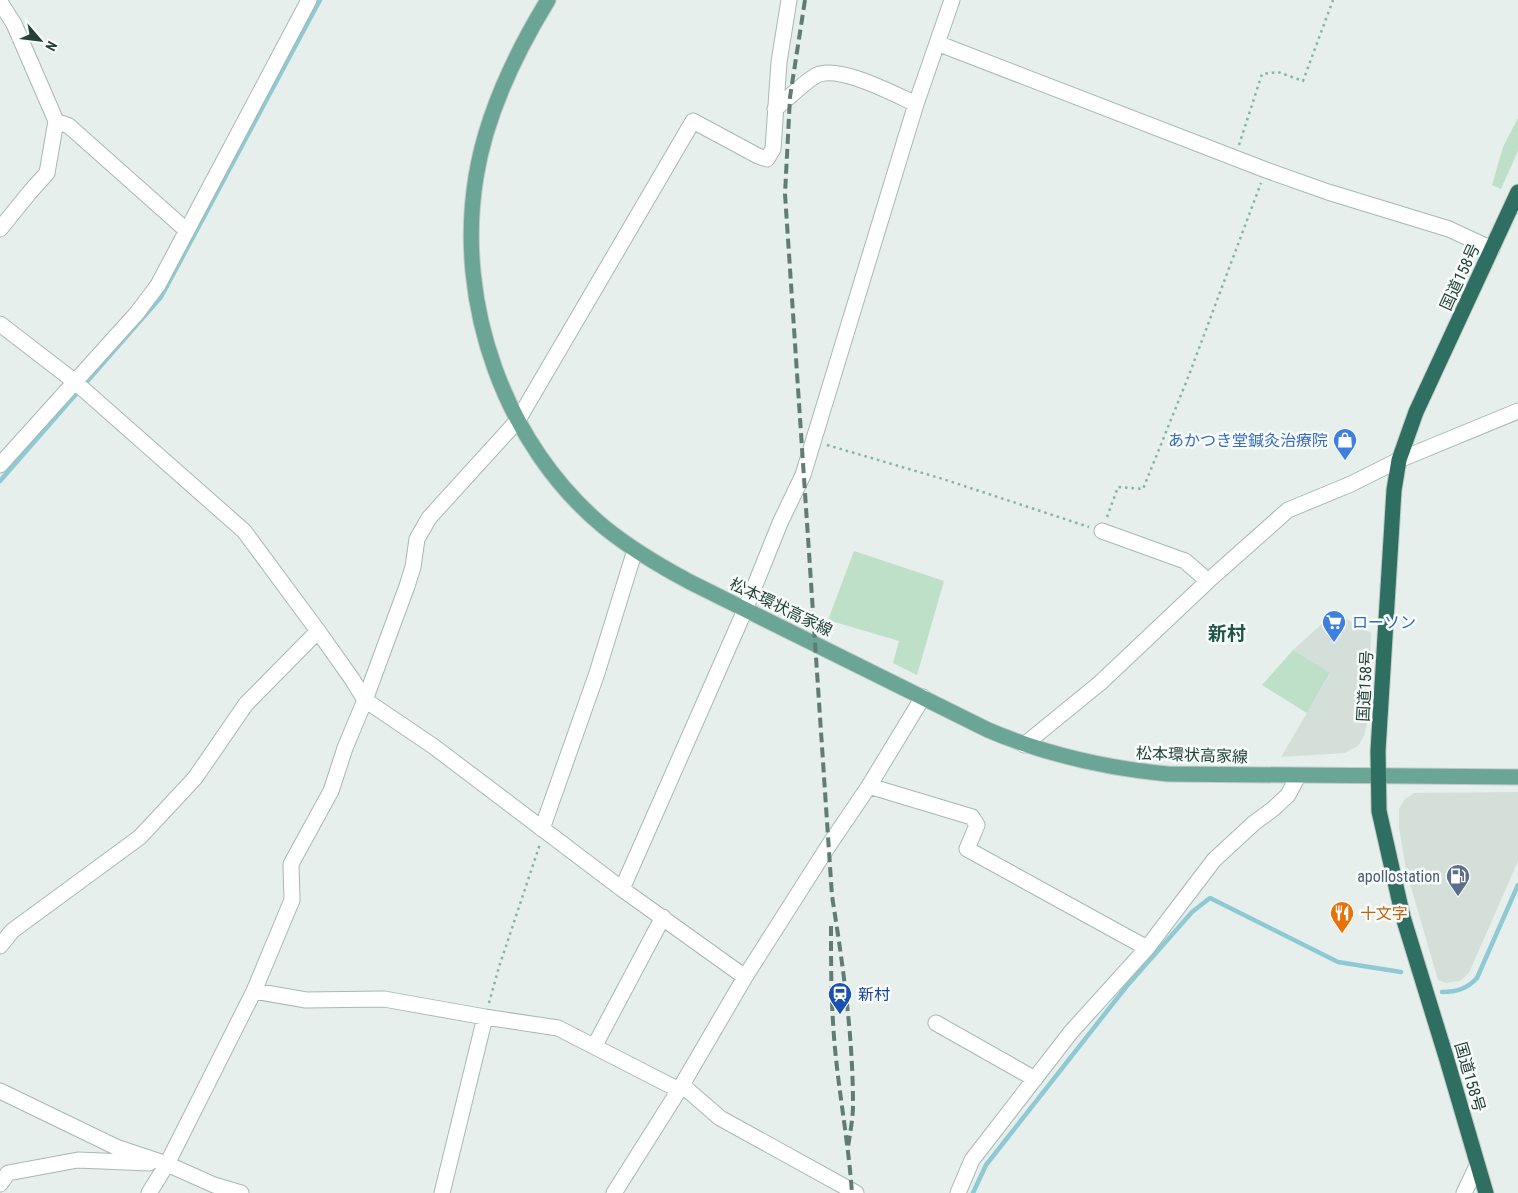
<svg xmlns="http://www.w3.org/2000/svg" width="1518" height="1193" font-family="'Roboto Condensed','Noto Sans JP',sans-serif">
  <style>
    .built { fill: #d4dfda }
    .green { fill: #bfe0c8 }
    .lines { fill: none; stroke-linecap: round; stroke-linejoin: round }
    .stream { stroke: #8ec9d4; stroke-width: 4.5 }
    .minor-casing { stroke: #a8b8b2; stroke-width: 17 }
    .major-casing { stroke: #c2cac8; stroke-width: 17 }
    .highway-casing { stroke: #c2cac8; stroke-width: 17 }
    .path { stroke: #86b3a5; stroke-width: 2.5; stroke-dasharray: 2.5 4; stroke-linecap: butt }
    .minor { stroke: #fff; stroke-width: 15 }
    .major { stroke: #6aa596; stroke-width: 15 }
    .highway { stroke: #2f6f62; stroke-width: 15 }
    .rail { stroke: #5f7d75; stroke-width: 4; stroke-dasharray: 10 5; stroke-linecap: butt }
    .labels { text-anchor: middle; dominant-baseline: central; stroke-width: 5; stroke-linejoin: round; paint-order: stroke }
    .street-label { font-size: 16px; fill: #24423a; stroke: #f7fbf9 }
    .shop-label { font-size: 16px; fill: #366cbe; stroke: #f7fbf9; text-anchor: end }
    .service-label { font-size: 16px; fill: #4e5e75; stroke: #f7fbf9; text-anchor: end }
    .food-label { font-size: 16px; fill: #c56008; stroke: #f7fbf9; text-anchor: start }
    .transit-label { font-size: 16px; fill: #164399; stroke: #f7fbf9; text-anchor: start }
    .quarter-label { font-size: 19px; font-weight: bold; fill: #1f5548; stroke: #f7fbf9 }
  </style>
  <rect width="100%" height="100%" fill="#e6efeb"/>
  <path class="built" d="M1335,612L1371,633L1367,724L1364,736L1358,746L1345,753L1281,757L1330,674L1293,650Z
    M1518,792V861L1469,973L1460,981L1446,983L1438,980L1406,870L1399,827V809L1405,799L1414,793Z"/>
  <path class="green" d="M1518,118V151L1501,189L1492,185L1503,147Z
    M854,551L944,581L917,675L893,663L899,641L828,620Z
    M1293,650L1330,673L1307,713L1262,685Z"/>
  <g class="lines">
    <path class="stream" d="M0,481L161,297L320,0
      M1442,992C1456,992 1467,989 1477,978L1518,885
      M973,1193L986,1165L1126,987L1192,912L1210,898L1338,962L1401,972"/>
    <g class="minor-casing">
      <path id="minor" d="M0,2L14,24L56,121L47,173L30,192L0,229
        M937,43L1266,170L1328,192L1449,229L1492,249
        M775,109C787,100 805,81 817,75C840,65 894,94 916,104
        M56,121L69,126L186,230
        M0,324L74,381L244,531L318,631L352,679L365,700L433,746L622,889L745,977
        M0,465L137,313L158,285L309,0
        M1102,531L1185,561L1208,581
        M1024,745L1100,683L1208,581L1288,510L1351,484L1399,460L1518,411
        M869,786L972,817L977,825L967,849L1147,948
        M542,829L597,673L635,550
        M622,889L745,610L780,523L803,475L916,104L952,0
        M0,946L12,931L140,837L195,778L246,704L318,631
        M254,991L306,1000L384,999L485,1017L558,1028L679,1090
        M936,1023L1035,1079
        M595,1045L663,917
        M682,1085L720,1118L856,1193
        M0,1091L116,1147L167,1164L214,1185L241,1193
        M0,1184L8,1173L78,1160L149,1163
        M149,1193L167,1164L254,991L292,900L291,864L331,791L345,748L365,700L407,586L413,567L417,539L429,518L518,420L693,121L758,156L767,159L773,149L779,62L789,0
        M442,1193L485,1017
        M614,1193L679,1090L745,977L829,845L869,786L923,697
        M958,1193L972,1160L1071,1032L1147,948L1214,860L1254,823L1273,809L1288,795L1298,776
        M1464,1193L1477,1166"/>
    </g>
    <g class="major-casing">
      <path id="major" d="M548,0C515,54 486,114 476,177C455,304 505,445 604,527C631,549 660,566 690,582L988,730C1047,755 1105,768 1168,774L1518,777"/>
    </g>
    <g class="highway-casing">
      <path id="highway" d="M1486,1193L1447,1060L1403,917L1379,811L1378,751L1394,490L1399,460L1416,412L1518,192"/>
    </g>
    <path class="path" d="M1239,145L1262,74L1278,72L1303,81L1333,0
      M827,445L943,479L1089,527
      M1107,517L1118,487L1143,489L1189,375L1261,183
      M489,1003L499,967L540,844"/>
    <use href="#minor" class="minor"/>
    <use href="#major" class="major"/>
    <use href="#highway" class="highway"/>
    <path class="rail" d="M805,0L790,97L785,194L832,896C843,965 853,1036 853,1105C853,1119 850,1133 848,1147
      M831,926C831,958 831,990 833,1022C836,1079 848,1136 852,1193"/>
  </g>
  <defs>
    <g id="shop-pin" transform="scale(1.25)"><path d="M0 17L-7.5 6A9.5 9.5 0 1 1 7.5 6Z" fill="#3f7fe0" stroke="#f7fbf9"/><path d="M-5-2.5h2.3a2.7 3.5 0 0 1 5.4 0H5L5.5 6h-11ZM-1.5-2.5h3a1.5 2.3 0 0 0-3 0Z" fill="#fff"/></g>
    <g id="supermarket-pin" transform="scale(1.25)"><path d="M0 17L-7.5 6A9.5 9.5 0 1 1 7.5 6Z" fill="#3f7fe0" stroke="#f7fbf9"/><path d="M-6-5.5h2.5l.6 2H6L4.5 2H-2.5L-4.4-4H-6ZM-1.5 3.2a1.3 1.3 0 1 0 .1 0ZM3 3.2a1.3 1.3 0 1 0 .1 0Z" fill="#fff"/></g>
    <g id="fuel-pin" transform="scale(1.25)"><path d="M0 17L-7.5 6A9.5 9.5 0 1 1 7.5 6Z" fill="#5c6f8a" stroke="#f7fbf9"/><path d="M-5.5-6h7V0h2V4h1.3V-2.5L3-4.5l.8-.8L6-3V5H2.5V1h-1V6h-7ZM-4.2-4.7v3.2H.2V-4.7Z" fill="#fff"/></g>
    <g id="restaurant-pin" transform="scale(1.25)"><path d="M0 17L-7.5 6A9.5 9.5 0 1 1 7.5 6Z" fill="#e8710a" stroke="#f7fbf9"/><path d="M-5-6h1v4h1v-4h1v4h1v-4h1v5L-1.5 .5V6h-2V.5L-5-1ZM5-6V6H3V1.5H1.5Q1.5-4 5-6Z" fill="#fff"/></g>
    <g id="station-pin" transform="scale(1.25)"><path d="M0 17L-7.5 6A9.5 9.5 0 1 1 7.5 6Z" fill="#1a4fb4" stroke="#f7fbf9"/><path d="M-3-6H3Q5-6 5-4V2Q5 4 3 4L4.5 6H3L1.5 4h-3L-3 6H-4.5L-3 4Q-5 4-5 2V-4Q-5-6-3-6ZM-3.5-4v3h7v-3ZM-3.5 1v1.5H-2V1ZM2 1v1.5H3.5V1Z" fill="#fff"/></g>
  </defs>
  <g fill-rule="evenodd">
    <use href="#shop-pin" x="1345" y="440"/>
    <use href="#supermarket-pin" x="1334" y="622"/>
    <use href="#fuel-pin" x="1458" y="876"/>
    <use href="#restaurant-pin" x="1342" y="913"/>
    <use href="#station-pin" x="840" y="994"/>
  </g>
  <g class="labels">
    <g class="street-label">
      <text transform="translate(1460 277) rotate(-65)">国道158号</text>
      <text transform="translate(781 607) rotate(26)">松本環状高家線</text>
      <text transform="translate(1365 686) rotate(-87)">国道158号</text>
      <text transform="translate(1192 755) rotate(2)">松本環状高家線</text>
      <text transform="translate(1470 1077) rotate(74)">国道158号</text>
    </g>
    <g class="shop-label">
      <text x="1328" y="440">あかつき堂鍼灸治療院</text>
      <text x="1352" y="622" text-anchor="start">ローソン</text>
    </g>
    <g class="service-label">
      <text x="1440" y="876">apollostation</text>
    </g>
    <g class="food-label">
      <text x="1360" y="913">十文字</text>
    </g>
    <g class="transit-label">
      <text x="858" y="994">新村</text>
    </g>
    <g class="quarter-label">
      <text x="1227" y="633">新村</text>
    </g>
  </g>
  <g transform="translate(40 40) rotate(118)" stroke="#f7fbf9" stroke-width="4" paint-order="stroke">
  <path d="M0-4L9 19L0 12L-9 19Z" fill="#24423a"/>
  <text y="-8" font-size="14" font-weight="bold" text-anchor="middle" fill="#24423a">N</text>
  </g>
</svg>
